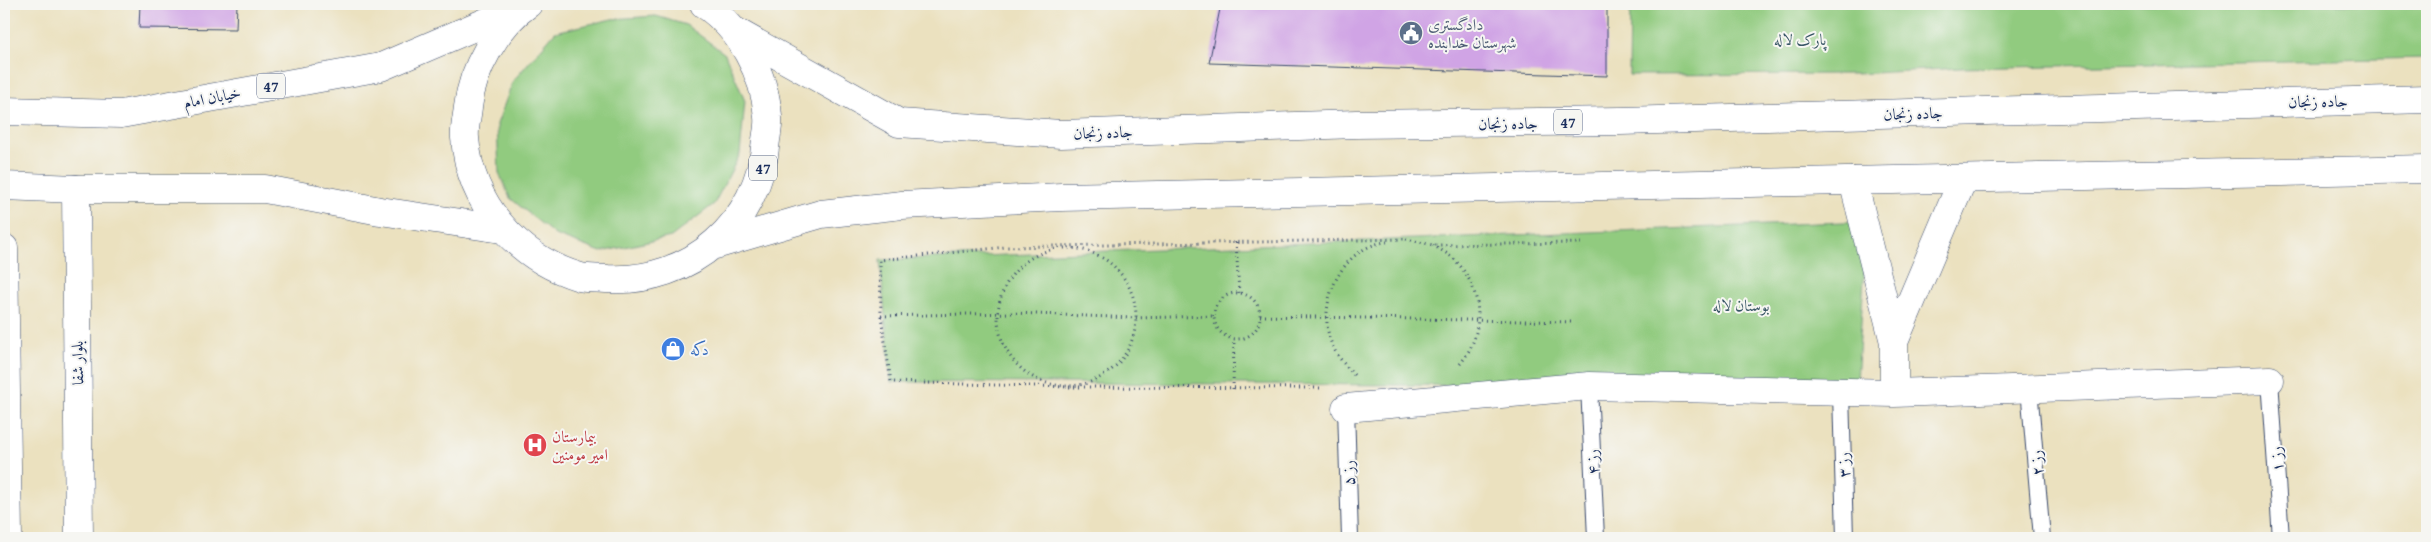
<svg xmlns="http://www.w3.org/2000/svg" width="2431" height="542" font-family="'Gentium Book Plus',Amiri,serif">
  <style>
    .green { fill: #91cb7f; stroke: #567d6e }
    .building { fill: #d0a4e5 }
    .lines { fill: none; stroke-linecap: round; stroke-linejoin: round }
    .lane-casing { stroke: #3a4a6d; stroke-width: 18 }
    .street-casing { stroke: #3a4a6d; stroke-width: 29 }
    .primary-casing { stroke: #3a4a6d; stroke-width: 29 }
    .path { stroke: #3a4a6d; stroke-width: 3; stroke-dasharray: 1 4; stroke-linecap: butt }
    .lane { stroke: #fff; stroke-width: 16 }
    .street { stroke: #fff; stroke-width: 28 }
    .primary { stroke: #fff; stroke-width: 28 }
    .labels { text-anchor: middle; dominant-baseline: central; stroke-width: 4; stroke-linejoin: round; paint-order: stroke }
    .shield { fill: #f6f6f2; stroke: #5d6b8a; stroke-width: 1 }
    .shield-label { font-size: 15px; font-weight: bold; fill: #1b2f5e }
    .service-label { font-size: 16px; fill: #4e5e75; stroke: #f6f6f2; text-anchor: start }
    .park-label { font-size: 16px; fill: #385666; stroke: #f6f6f2 }
    .street-label { font-size: 16px; fill: #1b2f5e; stroke: #f6f6f2 }
    .shop-label { font-size: 16px; fill: #366cbe; stroke: #f6f6f2; text-anchor: start }
    .health-label { font-size: 16px; fill: #be3a42; stroke: #f6f6f2; text-anchor: start }
  </style>
  <rect width="100%" height="100%" fill="#f6f6f2"/>
  <filter id="ink" filterUnits="userSpaceOnUse"><feTurbulence type="fractalNoise" baseFrequency=".02" numOctaves="2"/><feDisplacementMap in="SourceGraphic" scale="10" xChannelSelector="R" yChannelSelector="G"/><feConvolveMatrix kernelMatrix="1 2 1 2 8 2 1 2 1" color-interpolation-filters="sRGB"/></filter>
  <filter id="wash" filterUnits="userSpaceOnUse"><feTurbulence type="fractalNoise" baseFrequency=".0096" numOctaves="4" result="noise"/><feDisplacementMap in="SourceGraphic" scale="20" xChannelSelector="R" yChannelSelector="G"/><feGaussianBlur stdDeviation="1.12" result="paint"/><feColorMatrix in="noise" values="0 0 0 0 0 0 0 0 0 0 0 0 0 0 0 0 0 1.4 0 .05"/><feComposite in="paint" operator="in"/></filter>
  <g filter="url(#wash)">
    <rect width="100%" height="100%" fill="#ebe1bf"/>
    <path class="green" d="M1630,4H2427V58L1961,68L1856,74L1629,75Z
      M656,16L686,25L725,54L745,101L740,154L714,204L671,237L601,252L555,235L510,198L499,173L497,124L513,81L555,32L612,19Z
      M1868,221L1857,381L1567,386L891,382L880,260Z"/>
    <g id="blocks">
      <path class="building" d="M140,4H237L236,29L139,28Z
        M1221,4H1607V76L1209,63Z"/>
    </g>
  </g>
  <g filter="url(#ink)">
    <use href="#blocks" fill-opacity="0" stroke="#3a4a6d" stroke-width="1"/>
    <g class="lines">
      <g class="lane-casing">
        <path id="lane" d="M2270,380L2281,538
          M1589,386L1596,538
          M2029,388L2042,538
          M1841,392L1845,538
          M1346,408L1350,538"/>
      </g>
      <g class="street-casing">
        <path id="street" d="M1853,181L1894,342L1963,179
          M76,189L79,538
          M4,248L8,538
          M1894,393L2270,380
          M1346,408L1589,386L1894,393V342"/>
      </g>
      <g class="primary-casing">
        <path id="primary" d="M528,4C497,25 472,70 468,107C467,117 464,128 465,138C470,204 517,258 580,277C589,279 599,278 607,279C691,284 759,223 766,140C767,133 769,125 768,117C765,74 740,28 704,4
          M733,30L899,123L1061,134L1356,124L1621,121L2427,99
          M4,111L121,114L381,67L516,9
          M4,186L76,189H265L380,211L502,229
          M715,245L821,214L902,205L1061,197L2427,169"/>
      </g>
      <path class="path" d="M1406,239L1433,245L1581,243
        M1236,242L1239,293
        M1433,245C1440,250 1450,254 1456,261C1483,290 1486,333 1460,364
        M998 317a69 69 0 1 1 138 0a69 69 0 1 1-138 0Z
        M1214 316a23 23 0 1 1 46 0a23 23 0 1 1-46 0Z
        M881,316L1012,313L1135,318L1214,316
        M1260,316L1574,322
        M1354,375C1344,364 1333,352 1329,336C1319,297 1344,246 1387,242
        M1320,388L1069,387L891,382L881,316L880,260L1006,247L1407,239
        M1233,389L1234,339"/>
      <use href="#lane" class="lane"/>
      <use href="#street" class="street"/>
      <use href="#primary" class="primary"/>
    </g>
  </g>
  <defs>
    <g id="civic-disc" transform="scale(1.25)"><circle r="9.5" fill="#5c6f8a" stroke="#f6f6f2"/><path d="M-.6-6.5H3V-4.5H.6V-3L4-1V1h2V6H-6V1h2V-1L-.6-3ZM-1.2 2.5V6h2.4V2.5Z" fill="#fff"/></g>
    <g id="shop-disc" transform="scale(1.25)"><circle r="9.5" fill="#3f7fe0" stroke="#f6f6f2"/><path d="M-5-2.5h2.3a2.7 3.5 0 0 1 5.4 0H5L5.5 6h-11ZM-1.5-2.5h3a1.5 2.3 0 0 0-3 0Z" fill="#fff"/></g>
    <g id="hospital-disc" transform="scale(1.25)"><circle r="9.5" fill="#e0444e" stroke="#f6f6f2"/><path d="M-5-5h3v3.5h4V-5h3V5h-3V1.5h-4V5h-3Z" fill="#fff"/></g>
  </defs>
  <g fill-rule="evenodd">
    <use href="#civic-disc" x="1411" y="33"/>
    <use href="#shop-disc" x="673" y="349"/>
    <use href="#hospital-disc" x="535" y="445"/>
  </g>
  <g class="labels">
    <g class="shield">
      <rect x="257" y="73.5" width="28" height="25" rx="4"/>
      <rect x="1554" y="109.5" width="28" height="25" rx="4"/>
      <rect x="749" y="155.5" width="28" height="25" rx="4"/>
    </g>
    <g class="shield-label">
      <text x="271" y="86">47</text>
      <text x="1568" y="122">47</text>
      <text x="763" y="168">47</text>
    </g>
    <g class="service-label">
      <text x="1428" y="24">دادگستری<tspan x="1428" dy="18">شهرستان خدابنده</tspan></text>
    </g>
    <g class="park-label">
      <text x="1800" y="39">پارک لاله</text>
      <text x="1741" y="305">بوستان لاله</text>
    </g>
    <g class="street-label">
      <text transform="translate(212 97) rotate(-11)">خیابان امام</text>
      <text transform="translate(2318 101) rotate(-1)">جاده زنجان</text>
      <text transform="translate(1913 113) rotate(-2)">جاده زنجان</text>
      <text transform="translate(1508 123) rotate(-1)">جاده زنجان</text>
      <text transform="translate(1103 132) rotate(-2)">جاده زنجان</text>
      <text transform="translate(77 363) rotate(-91)">بلوار شفا</text>
      <text transform="translate(2276 459) rotate(-94)">رز ۱</text>
      <text transform="translate(1592 462) rotate(-93)">رز ۴</text>
      <text transform="translate(2036 463) rotate(-95)">رز ۲</text>
      <text transform="translate(1843 465) rotate(-92)">رز ۳</text>
      <text transform="translate(1348 473) rotate(-92)">رز ۵</text>
    </g>
    <g class="shop-label">
      <text x="690" y="349">دکه</text>
    </g>
    <g class="health-label">
      <text x="552" y="436">بیمارستان<tspan x="552" dy="18">امیر مومنین</tspan></text>
    </g>
  </g>
  <rect width="2431" height="542" fill="none" stroke="#f6f6f2" stroke-width="20"/>
</svg>
